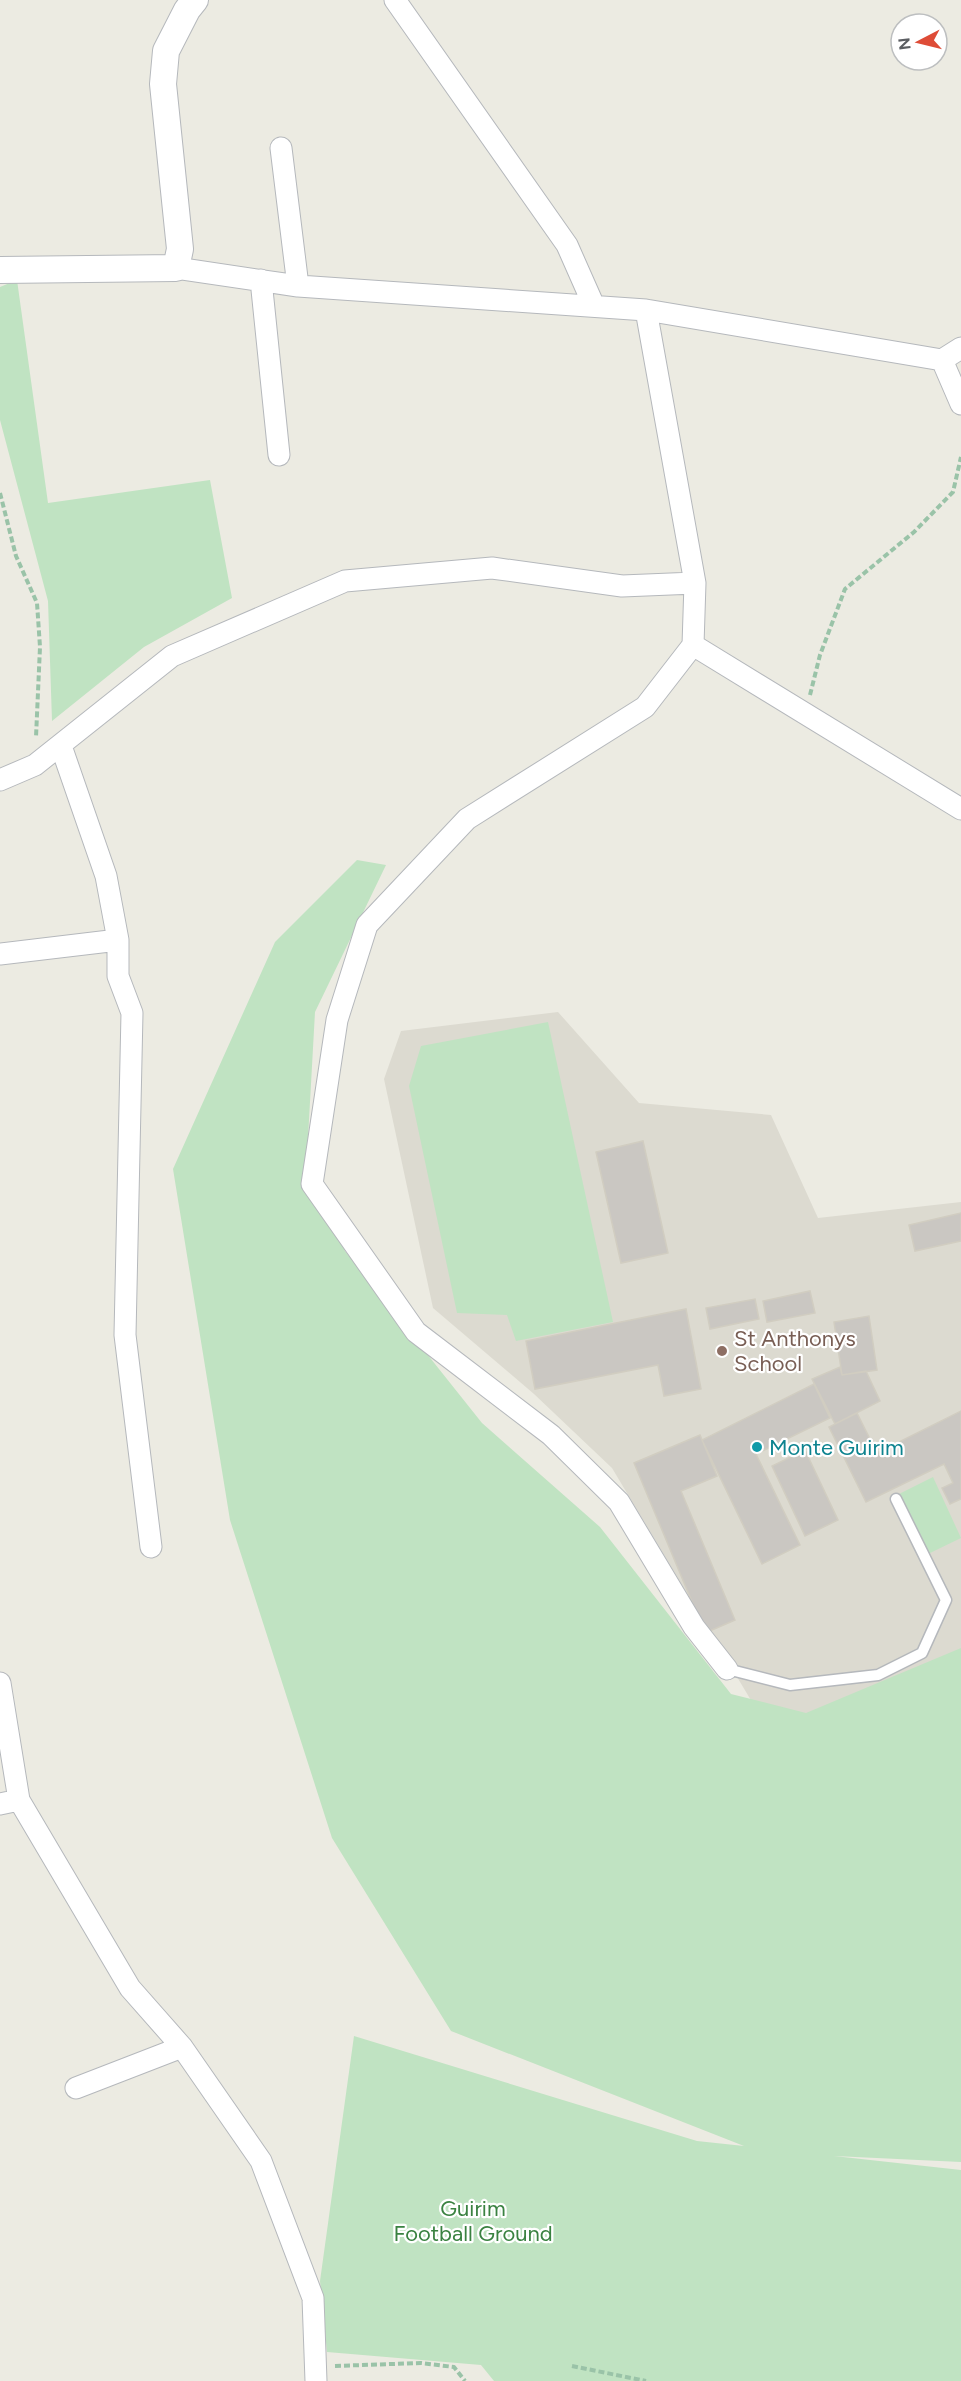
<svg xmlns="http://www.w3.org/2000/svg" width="961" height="2381" font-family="Figtree,sans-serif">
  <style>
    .education { fill: #dcdad0 }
    .green { fill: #c0e3c2 }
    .building { fill: #cac7c2; stroke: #d1cdc1; stroke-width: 1.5 }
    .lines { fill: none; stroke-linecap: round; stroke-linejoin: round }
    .service-casing { stroke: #b5b8bc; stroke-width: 13 }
    .minor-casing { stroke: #b5b8bc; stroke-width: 23 }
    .tertiary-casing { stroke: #b5b8bc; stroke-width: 28 }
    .path { stroke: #9ac3a8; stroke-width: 4; stroke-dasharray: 6 3; stroke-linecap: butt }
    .service { stroke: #fff; stroke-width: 10 }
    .minor { stroke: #fff; stroke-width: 21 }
    .tertiary { stroke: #fff; stroke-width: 26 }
    .education-dot { fill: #8d6e63; stroke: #fff; stroke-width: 2 }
    .culture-dot { fill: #0f9aa8; stroke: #fff; stroke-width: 2 }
    .labels { text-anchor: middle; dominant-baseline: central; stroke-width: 4.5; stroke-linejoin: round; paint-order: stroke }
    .education-label { font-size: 22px; fill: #785e54; stroke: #fff; text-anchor: start }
    .culture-label { font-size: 22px; fill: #0d838f; stroke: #fff; text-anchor: start }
    .park-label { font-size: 22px; fill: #3a8241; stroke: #fff }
  </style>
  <rect width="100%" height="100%" fill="#ecebe2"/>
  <path class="education" d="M558,1012L639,1103L771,1115L818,1218L961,1202V1671L767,1727L612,1468L534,1394L433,1308L384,1079L401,1031Z"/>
  <path class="green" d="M17,280L48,503L210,480L232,598L144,647L52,721L48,601L0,420V287Z
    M357,860L386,865L315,1012L307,1156L345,1251L482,1423L600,1527L731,1694L806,1713L961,1648V2162L834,2156L961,2170V2381H494L481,2365L327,2352L320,2281L354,2036L697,2141L744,2146L451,2031L332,1838L230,1520L173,1169L275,942Z
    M548,1022L613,1322L516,1341L507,1315L457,1313L409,1086L421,1046Z
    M933,1477L961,1538L928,1554L899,1494Z"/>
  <path class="building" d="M643,1141L668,1253L621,1263L596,1152Z
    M961,1213V1241L915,1251L909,1225Z
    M810,1291L815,1313L767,1322L763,1301Z
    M755,1299L759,1319L710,1329L706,1308Z
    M686,1309L701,1389L664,1396L658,1365L535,1389L526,1341Z
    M869,1316L877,1370L842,1375L834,1322Z
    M840,1367L842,1375L866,1371L880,1401L835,1424L812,1379Z
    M814,1384L830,1418L756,1454L800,1545L762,1564L702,1440Z
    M961,1411V1499L950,1504L942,1488L953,1483L944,1464L866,1502L829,1427L857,1413L877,1453Z
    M700,1435L717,1476L681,1491L735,1620L705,1633L634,1463Z
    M805,1450L838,1520L805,1536L772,1466Z"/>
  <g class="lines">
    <g class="service-casing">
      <path id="service" d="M727,1669L790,1685L878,1675L922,1653L946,1600L896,1499"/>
    </g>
    <g class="minor-casing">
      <path id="minor" d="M395,0L567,245L594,306
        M281,148L298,286
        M176,268L298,286L646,310L942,360L961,404
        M261,280L279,455
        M646,310L695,583L693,645L645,707L467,819L367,925L337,1020L312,1184L416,1332L551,1435L619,1502L694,1627L727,1669
        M942,360L961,348
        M693,645L961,809
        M61,746L106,876L118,940V976L132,1013L125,1335L151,1547
        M0,780L35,765L172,656L345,581L492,568L622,586L695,583
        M0,954L118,940
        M0,1683L19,1800L130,1988L182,2047L261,2161L313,2298L316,2381
        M0,1804L19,1800
        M76,2088L182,2047"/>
    </g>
    <g class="tertiary-casing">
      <path id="tertiary" d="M0,270L176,268L180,249L163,84L166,51L187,10L195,0"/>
    </g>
    <path class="path" d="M0,493L16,556L37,603L40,647L36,737
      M810,695L820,655L845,589L914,532L953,492L961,457
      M335,2366L421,2363L454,2367L465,2381
      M572,2366L646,2381"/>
    <use href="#service" class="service"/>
    <use href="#minor" class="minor"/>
    <use href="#tertiary" class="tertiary"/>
  </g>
  <circle class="education-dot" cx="722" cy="1351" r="6"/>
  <circle class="culture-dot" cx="757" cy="1447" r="6"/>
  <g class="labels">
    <g class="education-label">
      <text x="734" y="1338">St Anthonys<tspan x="734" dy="25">School</tspan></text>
    </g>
    <g class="culture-label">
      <text x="769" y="1447">Monte Guirim</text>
    </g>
    <g class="park-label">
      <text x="473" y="2208">Guirim<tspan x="473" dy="25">Football Ground</tspan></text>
    </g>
  </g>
  <g transform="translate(919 42) rotate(263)"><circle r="28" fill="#ffffff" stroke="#bdbfc0" stroke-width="1.5"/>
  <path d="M0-4.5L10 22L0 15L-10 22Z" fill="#de4c37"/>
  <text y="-9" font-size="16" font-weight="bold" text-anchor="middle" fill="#5b5e62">N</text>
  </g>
</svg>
